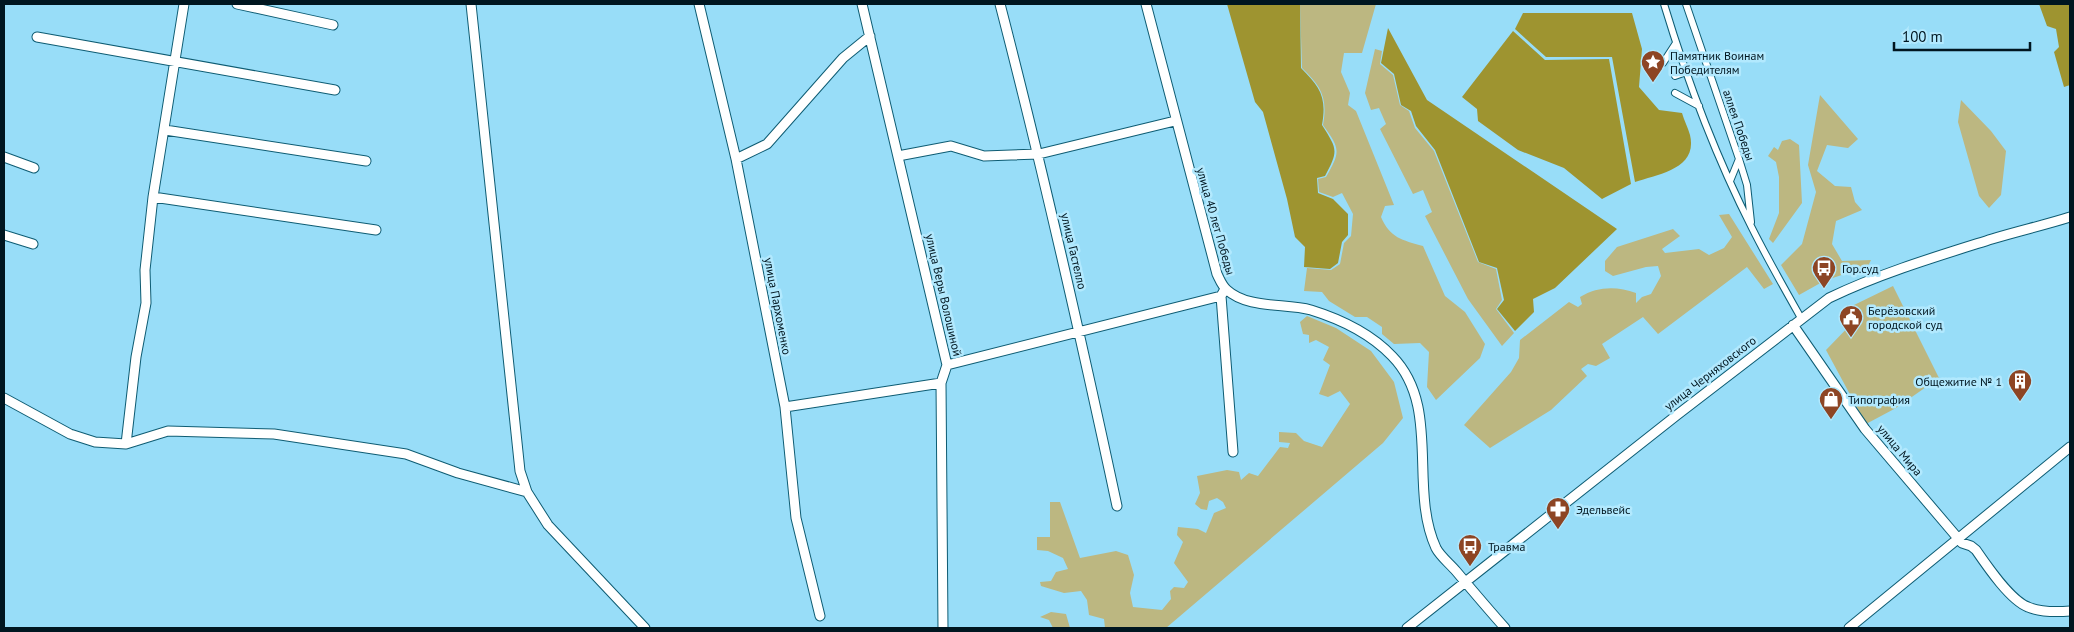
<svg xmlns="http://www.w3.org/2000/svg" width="2074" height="632" font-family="'PT Sans',sans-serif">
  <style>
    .green { fill: #bcb781 }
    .forest { fill: #9e9430 }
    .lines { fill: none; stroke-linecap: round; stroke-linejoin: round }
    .pedestrian-casing { stroke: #0e5c73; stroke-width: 8 }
    .minor-casing { stroke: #0e5c73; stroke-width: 11 }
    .pedestrian { stroke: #fff; stroke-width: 6 }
    .minor { stroke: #fff; stroke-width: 9 }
    .labels { text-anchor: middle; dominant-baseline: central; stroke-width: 5; stroke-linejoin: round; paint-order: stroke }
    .poi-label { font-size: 12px; fill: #001620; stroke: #b2e9fe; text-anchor: start }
    .street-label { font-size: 12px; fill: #001620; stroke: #b2e9fe }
  </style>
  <rect width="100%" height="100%" fill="#98ddf8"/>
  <path class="green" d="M1300,4H1376L1362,53H1344L1341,72L1350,93L1348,105L1356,111L1394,205L1385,206L1381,217C1390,238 1402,240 1423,246L1445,296L1465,312L1485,344L1480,358L1436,400L1427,387L1429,352L1420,343L1394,344L1382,334V327L1367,317H1355L1329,301L1322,292L1304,291L1307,268L1331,270L1340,264L1344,243L1351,236L1353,214L1342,193L1333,197L1319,192L1318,179L1326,177C1341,151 1340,149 1323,125C1328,98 1321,86 1302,68Z
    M1375,49L1382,51L1380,64L1393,75L1400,105L1409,111L1415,128L1434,151L1478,262L1496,269L1502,300L1496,309L1514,333L1502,346L1468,299L1425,216L1432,212L1423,190L1413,194L1380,129L1386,124L1379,108L1371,110L1365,93Z
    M1820,95L1858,139L1848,148L1827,145L1817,171L1835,186L1851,187L1855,202L1862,210L1836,221L1832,244L1842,261L1871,260L1868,266L1824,281L1799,295L1781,265L1802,244L1816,192L1808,165Z
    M1961,100L1991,131L2006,151L2001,195L1989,208L1979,196L1958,122Z
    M1790,139L1799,145L1802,203L1773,243L1769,239L1779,213V177L1776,162L1768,156L1774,147L1778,150L1782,141Z
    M1729,214L1773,284L1764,289L1747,267L1658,334L1643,317L1602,344L1610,358L1596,366L1588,364L1581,369L1587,376L1551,410L1490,448L1464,425L1511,372L1519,358L1520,340L1569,302L1578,307L1582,304L1580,297C1598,286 1617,286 1636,293V303L1642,297L1651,294L1661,276L1658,266L1646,267L1613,276L1605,271V261L1617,247L1673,229L1680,236L1662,249L1665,253L1699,249L1709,255L1724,248L1732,237L1719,215Z
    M1893,286L1939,378L1896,408L1866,424L1826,350L1857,318L1854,305Z
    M1307,316L1336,328L1371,351L1394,382L1403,418L1383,443L1166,628H1105L1104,619L1089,615L1087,600L1081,591L1064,593L1041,586L1040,582L1051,581L1056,572L1068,569L1063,558L1048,551L1037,550V537H1050V502H1060L1080,558L1116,551L1128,555L1134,575L1130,593L1133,607L1162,610L1171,599L1170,591L1174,587L1184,588L1188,582L1174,563L1183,542L1177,535L1178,527L1198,529L1206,533L1214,513L1226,508L1223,502L1217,498L1209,501L1207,510L1201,509L1195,504L1200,493L1197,476L1227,470L1239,472L1241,480L1249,473L1258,476L1280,447L1288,448L1290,443L1279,442V432L1296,433L1304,441L1322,447L1350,404L1340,391L1328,397L1319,394L1330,365L1323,360L1329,347L1316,340L1309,343V335L1303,334L1300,322Z
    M1051,612L1066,614L1070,628H1053L1049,620L1040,617Z"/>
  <path class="forest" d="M1227,4H1300L1301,68C1320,87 1327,97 1322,125C1337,149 1339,150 1325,176L1317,178L1318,193L1333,199L1348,214V235L1342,242L1338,263L1330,269L1304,267L1305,247L1295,237L1287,199L1263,112L1255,102Z
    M2039,4H2070V85L2064,87L2054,52L2059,47L2056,29L2047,26Z
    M1523,13H1632L1642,49L1639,87L1659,110L1682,113C1684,120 1688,128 1690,135C1698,169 1658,174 1635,182L1612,57H1546L1515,29Z
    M1388,28L1427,100L1617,229L1555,288L1533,299L1534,312L1515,331L1497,309L1504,300L1497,268L1479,262L1435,150L1416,126L1411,111L1401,105L1394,74L1381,63Z
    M1513,31L1545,60L1609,59L1631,184L1602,199L1564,168L1518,150L1478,121L1477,109L1462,97Z"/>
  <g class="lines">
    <g class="pedestrian-casing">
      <path id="pedestrian" d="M1664,4C1687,80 1716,157 1752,228C1767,258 1784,288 1801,318
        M1686,4L1739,159L1747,185L1751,222
        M1663,63L1676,43
        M1675,76L1692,70
        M1675,93L1699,106
        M1730,181L1739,159"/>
    </g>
    <g class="minor-casing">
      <path id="minor" d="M237,4L333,25
        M471,4L520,471L527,492L548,525L645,628
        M699,4L736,159L785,407L796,518L820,616
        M862,4L947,365L941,383L943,628
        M1000,4C1043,170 1081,338 1117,506
        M1146,4L1217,274C1220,280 1222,286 1227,290C1248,309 1285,303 1311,310C1340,319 1371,334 1392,356C1442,407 1408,487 1436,548C1440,556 1450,564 1456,571C1472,590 1488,609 1505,628
        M37,37L335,90
        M165,130L366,161
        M898,156L951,146L984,156L1039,154L1175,121
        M4,157L34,168
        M736,159L767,144L843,58L870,36
        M153,197L376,230
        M4,235L33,244
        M1221,296L1233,452
        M1793,325L1865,429L1962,543L1971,546L1976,550C1987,566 2010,600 2028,607C2040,612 2057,612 2070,611
        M947,365L1221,296L1225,289
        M4,398L70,434L95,442L126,444L168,431L274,434L406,454L458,473L527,492
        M785,407L941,383
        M126,444L136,357L146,303L145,270L153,197L184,4
        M1407,628L1677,415L1829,298C1881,273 1938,256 1992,239C2018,231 2045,225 2070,217
        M1849,628L2070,447"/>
    </g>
    <use href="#pedestrian" class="pedestrian"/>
    <use href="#minor" class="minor"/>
  </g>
  <defs>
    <g id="sight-pin" transform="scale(1.25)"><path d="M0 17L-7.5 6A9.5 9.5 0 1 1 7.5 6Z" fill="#8d4524" stroke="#b2e9fe"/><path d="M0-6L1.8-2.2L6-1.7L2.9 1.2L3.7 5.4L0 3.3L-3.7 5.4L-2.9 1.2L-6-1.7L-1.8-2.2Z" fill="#fff"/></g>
    <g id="bus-pin" transform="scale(1.25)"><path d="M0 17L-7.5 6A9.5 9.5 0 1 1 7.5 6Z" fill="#8d4524" stroke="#b2e9fe"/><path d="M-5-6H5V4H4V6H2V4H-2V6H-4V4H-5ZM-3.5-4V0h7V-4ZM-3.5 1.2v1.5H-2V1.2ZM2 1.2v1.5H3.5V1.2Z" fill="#fff"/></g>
    <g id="civic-pin" transform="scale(1.25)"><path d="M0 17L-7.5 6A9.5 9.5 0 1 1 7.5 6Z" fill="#8d4524" stroke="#b2e9fe"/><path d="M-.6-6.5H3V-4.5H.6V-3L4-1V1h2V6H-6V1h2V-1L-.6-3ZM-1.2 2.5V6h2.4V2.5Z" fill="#fff"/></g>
    <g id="building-pin" transform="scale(1.25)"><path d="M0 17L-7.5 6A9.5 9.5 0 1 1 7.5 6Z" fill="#8d4524" stroke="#b2e9fe"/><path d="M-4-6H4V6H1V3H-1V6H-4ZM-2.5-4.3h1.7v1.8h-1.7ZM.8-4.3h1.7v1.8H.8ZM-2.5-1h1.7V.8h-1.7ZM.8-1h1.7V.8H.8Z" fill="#fff"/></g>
    <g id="shop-pin" transform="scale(1.25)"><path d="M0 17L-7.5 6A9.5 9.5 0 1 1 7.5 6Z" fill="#8d4524" stroke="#b2e9fe"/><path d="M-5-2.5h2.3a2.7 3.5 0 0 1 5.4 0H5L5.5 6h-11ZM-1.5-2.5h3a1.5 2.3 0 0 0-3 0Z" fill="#fff"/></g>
    <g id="pharmacy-pin" transform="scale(1.25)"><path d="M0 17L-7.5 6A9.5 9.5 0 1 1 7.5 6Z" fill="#8d4524" stroke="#b2e9fe"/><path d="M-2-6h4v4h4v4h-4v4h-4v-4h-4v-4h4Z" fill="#fff"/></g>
  </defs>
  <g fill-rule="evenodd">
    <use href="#sight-pin" x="1653" y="62"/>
    <use href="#bus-pin" x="1824" y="268"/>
    <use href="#civic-pin" x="1851" y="317"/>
    <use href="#building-pin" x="2020" y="381"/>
    <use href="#shop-pin" x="1831" y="399"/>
    <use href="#pharmacy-pin" x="1558" y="509"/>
    <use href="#bus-pin" x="1470" y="546"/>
  </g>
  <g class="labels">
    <g class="poi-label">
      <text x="1670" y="55">Памятник Воинам<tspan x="1670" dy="14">Победителям</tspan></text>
      <text x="1842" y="268">Гор.суд</text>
      <text x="1868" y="310">Берёзовский<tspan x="1868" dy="14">городской суд</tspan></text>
      <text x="2002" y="381" text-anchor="end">Общежитие № 1</text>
      <text x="1848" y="399">Типография</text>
      <text x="1576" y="509">Эдельвейс</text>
      <text x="1488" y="546">Травма</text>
    </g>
    <g class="street-label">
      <text transform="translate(1739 125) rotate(71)">аллея Победы</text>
      <text transform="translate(1216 221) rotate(74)">улица 40 лет Победы</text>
      <text transform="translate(1074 251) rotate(77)">улица Гастелло</text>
      <text transform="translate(944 295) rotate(77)">улица Веры Волошиной</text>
      <text transform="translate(778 306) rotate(79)">улица Пархоменко</text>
      <text transform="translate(1710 373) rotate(-38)">улица Черняховского</text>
      <text transform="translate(1900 450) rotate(50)">улица Мира</text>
    </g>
  </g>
  <rect width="2074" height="632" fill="none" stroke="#001620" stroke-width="10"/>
  <path d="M1894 42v8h136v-8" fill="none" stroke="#001620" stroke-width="2.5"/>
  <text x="1902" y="42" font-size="15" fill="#001620" stroke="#b2e9fe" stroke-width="4" paint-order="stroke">100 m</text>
</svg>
